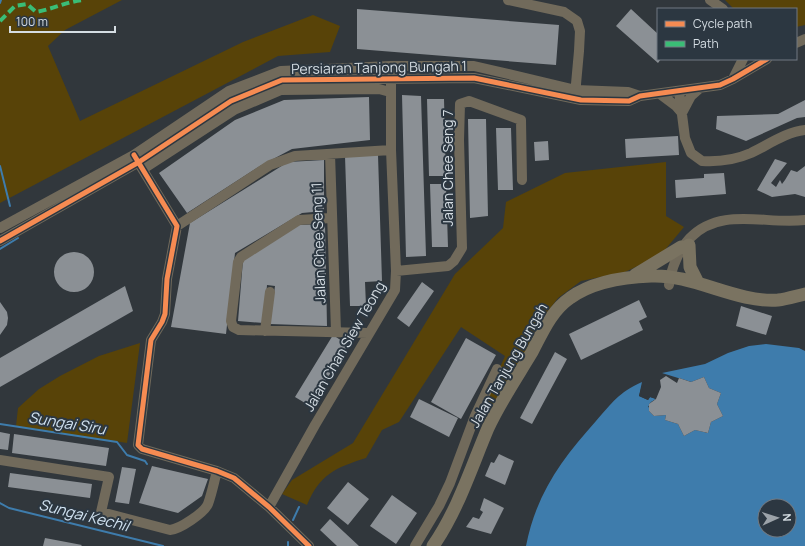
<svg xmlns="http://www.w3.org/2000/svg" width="805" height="546" font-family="Manrope,sans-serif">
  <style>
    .green { fill: #584308 }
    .water { fill: #3e7cac; fill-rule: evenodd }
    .pier { fill: #31373c }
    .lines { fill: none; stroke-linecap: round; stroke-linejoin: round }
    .stream { stroke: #3e7cac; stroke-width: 2 }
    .building { fill: #8b9095 }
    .minor { stroke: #716a5b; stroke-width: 10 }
    .major { stroke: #7a7361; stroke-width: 13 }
    .quiet { stroke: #3abd76; stroke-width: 4; stroke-dasharray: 8 4; stroke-linecap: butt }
    .cycleway-casing { stroke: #2c3741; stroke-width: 8 }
    .cycleway { stroke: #f68b52; stroke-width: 5 }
    .labels { text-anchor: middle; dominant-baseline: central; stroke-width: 4; stroke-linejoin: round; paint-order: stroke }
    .street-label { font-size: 14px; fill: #d5dde3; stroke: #2c3741 }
    .water-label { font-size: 15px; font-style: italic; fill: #d1e2f0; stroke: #2c3741 }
  </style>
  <rect width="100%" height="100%" fill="#31373c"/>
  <path class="green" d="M0,0H122L65,30L48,46L80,121L243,42L313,15L340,26L330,52L278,56L0,203Z
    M725,0H805V25L796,27V9H734Z
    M666,162V216L684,227L664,251L644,263L625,272L581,281L558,298L538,324L511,384L486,423L479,419V414L505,356L461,327L399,422L382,430L366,458C335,468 320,474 307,505L282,494L292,480L353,443L455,274L503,228L506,202L565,173Z
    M140,343L127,443L16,426L18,408L39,389L60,376L99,356Z"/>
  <path class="water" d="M766,344L799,348L805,351V546H526C536,494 562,459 596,421C613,402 618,393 642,382L639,396L648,400L650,397L656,399L651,402L648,407L666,415L678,424L708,433L691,382L662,373L705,364L728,353L749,346ZM765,506H789V530H765Z"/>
  <path class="pier" d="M704,377L709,388L721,393L717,404L723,416L711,422L708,433L695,430L684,436L678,424L665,420L666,415L654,416L649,411V404L656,399L650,397L648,400L639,396L642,385H644L641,395L647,397L650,395L657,397L691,384L678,381L679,378L691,382Z"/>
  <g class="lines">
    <path class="stream" d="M0,3L1,0
      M0,166L10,206
      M0,249L18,238
      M0,424L117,442L127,455L145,461L147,464
      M0,503L9,508L163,546
      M293,520L299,507
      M288,546V542"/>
  </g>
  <path class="building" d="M357,9L559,25L556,65L357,49Z
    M631,9L658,34V59H661L658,63L616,26Z
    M402,95L421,96L426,256L406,257Z
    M369,97L370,140L292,149L260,166L187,213L159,173L235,120L284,100Z
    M427,99H444L446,176H429Z
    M805,100V117L797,118L746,141L716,129L717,116L778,114Z
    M468,119H486L488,216L470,218Z
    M496,128H511L513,190H498Z
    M678,136L679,155L626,158L625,139Z
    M548,141L549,160L535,161L534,142Z
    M378,155L382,281L365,282L366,306H350L345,156Z
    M775,159L787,163L771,183L776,187L780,180L782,184L785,180L791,170L797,172L805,166V197L795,194L772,197L757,190Z
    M324,160V211L302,213L235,253L226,334L171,327L190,223L288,162Z
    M724,173L726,194L676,198L675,180L704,178V174Z
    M430,184H446L448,247H432Z
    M325,224L327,326L270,324L275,286L267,285L264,323L238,321L243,260L298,225Z
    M54 272a20 20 0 1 1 40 0a20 20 0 1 1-40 0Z
    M422,282L434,291L409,327L397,318Z
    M125,286L133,311L0,387V358Z
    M639,300L647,317L639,321L643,330L581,360L569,334Z
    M0,302L7,312L8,318L7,325L0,335Z
    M741,306L772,316L766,335L736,326Z
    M333,335L348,345L310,406L295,397Z
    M466,338L496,355L461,419L431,402Z
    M555,352L567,359L532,424L520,418Z
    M666,376L677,383L679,378L691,382L704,377L709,388L721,393L717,404L723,416L711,422L708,433L695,430L684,436L678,424L665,420L666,415L654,416L649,411V404L656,399L661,387L660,380Z
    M419,399L458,418L449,437L410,417Z
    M0,432L10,434L8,450L0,449Z
    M14,434L109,448L106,466L12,453Z
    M499,454L514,461L505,485L485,476L491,462L494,463Z
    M152,466L208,479L202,496L178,513L139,503Z
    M122,467L136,469L129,504L115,502Z
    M10,473L92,484L90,498L8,487Z
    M348,482L369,499L348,525L327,508Z
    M392,495L417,513L396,544L370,526Z
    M484,498L504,508L491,534L466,527L473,517L479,519L483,512L480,510Z
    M330,519L359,546H337L320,530Z
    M45,538L82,545L81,546H43Z"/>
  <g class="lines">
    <path class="minor" d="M508,0L564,12L577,21L580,31L579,51L575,95
      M710,0L723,9
      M796,43L805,39
      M733,79L743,59
      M679,91L685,138L691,153L702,161C719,162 735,160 751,153C768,145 786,132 805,130
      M660,94L676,106L682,113L691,96L700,88
      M330,154L336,331
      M135,157L177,226L167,279L165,314L162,322L151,340L138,445L142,449L217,471L234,478L269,507L309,546
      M143,169L234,110L281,90L379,89L390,92
      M331,218L299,220L241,257L238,262L231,321L233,327L239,330L368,333
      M177,226L270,165L295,156L391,150
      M0,228L134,155L229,91L281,71L391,66H474L576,90L628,92L640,96
      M0,241L139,162L231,101L282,80L474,78L581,100L629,101L640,96L720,85L733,79L767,59
      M396,271L448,266L454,261L462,248L459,140L460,104L469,101L521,120L522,180
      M669,285C671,268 679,250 690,238C721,206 766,225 805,220
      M265,331L270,292
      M0,460L109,477L101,512L170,530C180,529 204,513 208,504C212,493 214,482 217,471
      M269,507L315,425L395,290L396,271L391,150V72
      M415,546L439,506L450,483L475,416L497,369"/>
    <path class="major" d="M689,245L690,267L698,283
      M635,275L681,247
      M433,546C458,510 471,468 488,428C500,402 517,377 532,352C542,333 551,311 570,298C592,282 624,277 651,276C694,274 735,303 778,300C787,299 796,296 805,294"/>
    <path class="quiet" d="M0,21L15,6L27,4L36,12C53,9 68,1 85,0"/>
    <g class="cycleway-casing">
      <path id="cycleway" d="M134,155L177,226L167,279L165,314L162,322L151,340L138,445L142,449L217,471L234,478L269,507L309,546
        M0,241L139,162L231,101L282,80L474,78L581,100L629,101L640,96L720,85L733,79L767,59"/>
    </g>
    <use href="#cycleway" class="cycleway"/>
  </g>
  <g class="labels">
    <g class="street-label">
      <text transform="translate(379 67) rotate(-1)">Persiaran Tanjong Bungah 1</text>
      <text transform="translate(447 168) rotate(-90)">Jalan Chee Seng 7</text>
      <text transform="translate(318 243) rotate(-92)">Jalan Chee Seng 11</text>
      <text transform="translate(344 346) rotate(-60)">Jalan Chan Siew Teong</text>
      <text transform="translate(508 365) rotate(-60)">Jalan Tanjung Bungah</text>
    </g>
    <g class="water-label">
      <text transform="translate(67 423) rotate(9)">Sungai Siru</text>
      <text transform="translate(84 515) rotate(14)">Sungai Kechil</text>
    </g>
  </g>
  <rect x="657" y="8" width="140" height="52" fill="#2c3741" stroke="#707982"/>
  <rect x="665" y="21" width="20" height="6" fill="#f68b52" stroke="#707982"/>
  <text x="693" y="28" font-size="12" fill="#d5dde3">Cycle path</text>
  <rect x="665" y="41" width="20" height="6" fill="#3abd76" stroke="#707982"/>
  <text x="693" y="48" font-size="12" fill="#d5dde3">Path</text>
  <g transform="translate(777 518) rotate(87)"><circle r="19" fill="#2c3741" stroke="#707982"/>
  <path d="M0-3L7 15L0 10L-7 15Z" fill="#9ca3a9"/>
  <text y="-6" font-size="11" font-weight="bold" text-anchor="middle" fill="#d5dde3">N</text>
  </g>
  <path d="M10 26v6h105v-6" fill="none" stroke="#d5dde3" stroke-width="2"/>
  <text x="16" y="26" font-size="12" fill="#d5dde3" stroke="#2c3741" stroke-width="3" paint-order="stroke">100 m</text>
</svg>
